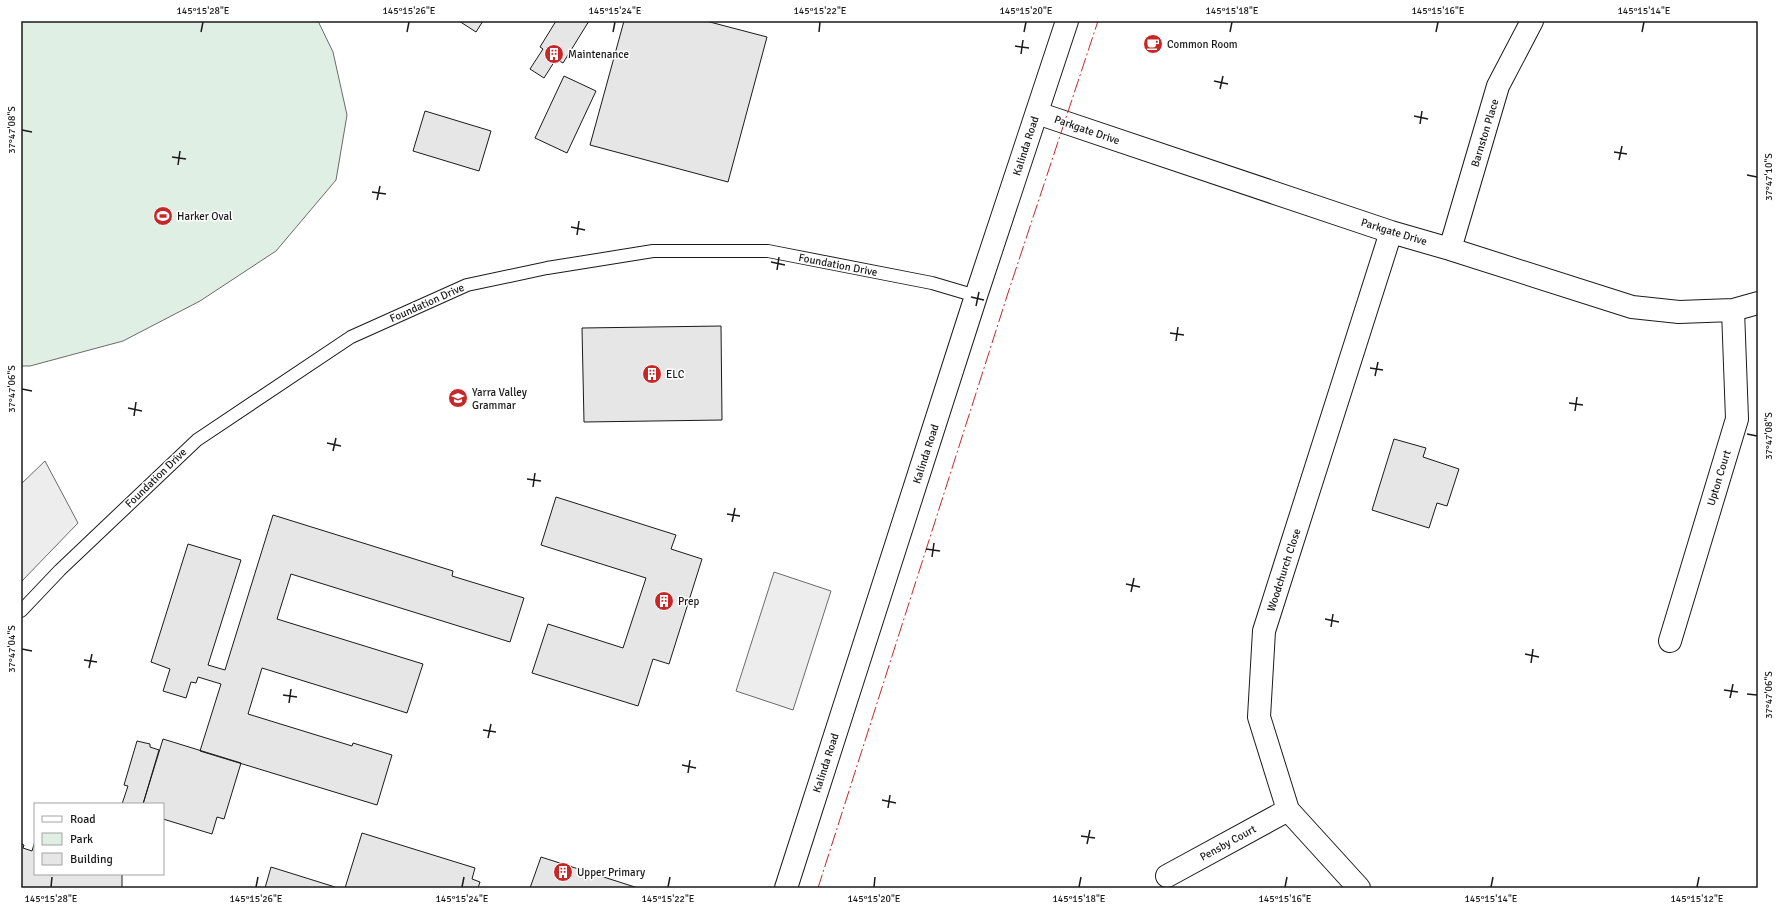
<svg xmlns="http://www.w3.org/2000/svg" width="1779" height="909" font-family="Signika,sans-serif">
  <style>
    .green { fill: #e0efe3; stroke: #6a6a6a }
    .parking { fill: #ededed; stroke: #6a6a6a }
    .building { fill: #e6e6e6; stroke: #1a1a1a }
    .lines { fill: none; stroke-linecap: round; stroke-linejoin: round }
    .lane-casing { stroke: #1a1a1a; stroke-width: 14 }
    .street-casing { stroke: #1a1a1a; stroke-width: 24 }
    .secondary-casing { stroke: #1a1a1a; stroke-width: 24 }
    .lane { stroke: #fff; stroke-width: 12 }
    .street { stroke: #fff; stroke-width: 22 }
    .secondary { stroke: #fff; stroke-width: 22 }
    .power { stroke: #c62828; stroke-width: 1; stroke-dasharray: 14 3 2 3; stroke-linecap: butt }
    .ticks { fill: none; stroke: #1a1a1a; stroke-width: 1.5 }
    .labels { text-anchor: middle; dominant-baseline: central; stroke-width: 3; stroke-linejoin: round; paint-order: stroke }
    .poi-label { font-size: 11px; fill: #1a1a1a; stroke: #fff; text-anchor: start }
    .street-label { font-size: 11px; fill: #1a1a1a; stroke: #fff }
    .neatline { fill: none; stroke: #1a1a1a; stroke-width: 1.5 }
    .ticks-label { font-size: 10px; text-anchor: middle; fill: #1a1a1a }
  </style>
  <rect width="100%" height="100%" fill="#fff"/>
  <path class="green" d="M21,21H318L333,52L347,115L336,180L276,251L200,301L123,341L30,366H21Z"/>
  <path class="parking" d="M45,461L78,523L21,582V484Z
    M774,572L831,591L793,710L736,691Z"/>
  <path class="building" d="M459,21H483L476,32Z
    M556,21H589L563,63L556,59L544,78L530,69L543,49L540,47Z
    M624,21H706L767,37L728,182L590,145Z
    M564,76L596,91L567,153L535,138Z
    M425,111L491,131L479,171L413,151Z
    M721,326L722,420L584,422L582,328Z
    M1394,439L1426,448L1423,457L1459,469L1447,506L1437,503L1429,528L1372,510Z
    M556,497L676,535L671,549L702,559L669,664L653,659L638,706L532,673L548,624L623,648L646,578L541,545Z
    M273,515L453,571L452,576L524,598L510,642L291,574L277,619L423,664L407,713L262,668L248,714L352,746L353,743L392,755L377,805L200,751L221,684L198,677L196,683L191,682L186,698L163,691L170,669L151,662L188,544L241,560L208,665L225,670Z
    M163,739L241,763L224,819L217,817L212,834L163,819V804H143Z
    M137,741L150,744V747L159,750L143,804H122L128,786L124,785Z
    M362,833L475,868L472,879L480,882L478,888H345Z
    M35,841V874H122V888H21V844L24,845L23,848L32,851Z
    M541,857L638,888H530Z
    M271,867L335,887L334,888H265Z"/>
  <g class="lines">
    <g class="lane-casing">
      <path id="lane" d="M21,611L60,570L197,440L351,337L467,285L547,268L653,251H768L932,283L976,296"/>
    </g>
    <g class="street-casing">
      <path id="street" d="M1037,113L1391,232L1450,249L1632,307L1679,312L1733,310L1758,303
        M1450,249L1498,86L1532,21
        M1670,641L1737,419L1733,310
        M1167,876L1288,810
        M1359,888L1288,810L1259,717L1264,631L1391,232"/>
    </g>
    <g class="secondary-casing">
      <path id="secondary" d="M786,888L976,296L1067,21"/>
    </g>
    <use href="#lane" class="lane"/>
    <use href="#street" class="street"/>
    <use href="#secondary" class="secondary"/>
    <path class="power" d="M818,888L1008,293L1098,21"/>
  </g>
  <path class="ticks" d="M201,32L203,22M407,32L409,22M613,32L615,22M819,32L820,22M1024,32L1026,22M1230,32L1232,22M1436,32L1438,22M1642,32L1644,22M1015,46L1029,48M1021,54L1023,40M1214,81L1228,84M1220,89L1223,76M1414,116L1428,119M1420,124L1422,111M22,130L32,132M1614,152L1627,154M172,157L186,159M1619,160L1622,146M178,165L180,151M1747,175L1757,177M372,192L386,194M377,200L380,186M571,227L585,230M577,235L579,221M771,262L785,265M777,270L779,257M971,297L984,300M976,306L979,292M1170,333L1184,335M1176,341L1178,327M1370,368L1383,370M1375,376L1378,362M22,389L32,391M1569,403L1583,405M128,408L142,411M1575,411L1577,397M134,416L136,402M1747,434L1757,436M327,443L341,446M333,451L336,438M527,479L541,481M533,487L535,473M727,514L740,516M732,522L735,508M926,549L940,551M932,557L934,543M1126,584L1140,587M1131,592L1134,578M1325,619L1339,622M1331,627L1333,614M22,649L32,651M1525,654L1539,657M84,660L97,662M1531,663L1533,649M89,668L92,654M1724,690L1738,692M1747,694L1757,695M283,695L297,697M1730,698L1733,684M289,703L291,689M483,730L496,732M488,738L491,724M682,765L696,768M688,773L690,760M882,800L896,803M888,808L890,795M1081,836L1095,838M1087,844L1090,830M51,887L52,877M256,887L258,877M462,887L464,877M668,887L670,877M874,887L875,877M1079,887L1081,877M1285,887L1287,877M1491,887L1493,877M1697,887L1699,877"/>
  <defs>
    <g id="cafe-disc" transform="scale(1)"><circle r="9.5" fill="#c62828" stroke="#fff"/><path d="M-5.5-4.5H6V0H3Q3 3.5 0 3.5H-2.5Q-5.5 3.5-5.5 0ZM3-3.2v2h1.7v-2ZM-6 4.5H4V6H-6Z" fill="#fff"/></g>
    <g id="building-disc" transform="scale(1)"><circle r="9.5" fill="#c62828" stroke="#fff"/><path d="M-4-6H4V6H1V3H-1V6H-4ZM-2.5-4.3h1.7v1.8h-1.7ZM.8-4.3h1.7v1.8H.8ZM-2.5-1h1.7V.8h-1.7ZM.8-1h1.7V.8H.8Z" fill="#fff"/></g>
    <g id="stadium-disc" transform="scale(1)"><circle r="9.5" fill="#c62828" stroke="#fff"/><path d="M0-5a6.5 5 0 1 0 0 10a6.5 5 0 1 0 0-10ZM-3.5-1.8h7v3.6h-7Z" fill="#fff"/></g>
    <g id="school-disc" transform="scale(1)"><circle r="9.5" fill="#c62828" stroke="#fff"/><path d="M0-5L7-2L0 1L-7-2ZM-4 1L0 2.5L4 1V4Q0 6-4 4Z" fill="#fff"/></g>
  </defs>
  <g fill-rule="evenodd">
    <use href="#cafe-disc" x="1153" y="44"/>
    <use href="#building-disc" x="554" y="54"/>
    <use href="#stadium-disc" x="163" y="216"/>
    <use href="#building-disc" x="652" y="374"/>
    <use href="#school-disc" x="458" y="398"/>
    <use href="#building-disc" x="664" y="601"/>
    <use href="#building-disc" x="563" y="872"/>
  </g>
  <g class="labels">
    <g class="poi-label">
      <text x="1167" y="44">Common Room</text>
      <text x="568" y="54">Maintenance</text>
      <text x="177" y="216">Harker Oval</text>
      <text x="666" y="374">ELC</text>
      <text x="472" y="392">Yarra Valley<tspan x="472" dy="13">Grammar</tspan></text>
      <text x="678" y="601">Prep</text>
      <text x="577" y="872">Upper Primary</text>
    </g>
    <g class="street-label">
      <text transform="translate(1087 130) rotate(19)">Parkgate Drive</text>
      <text transform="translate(1485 133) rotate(-73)">Barnston Place</text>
      <text transform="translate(1026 146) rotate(-72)">Kalinda Road</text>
      <text transform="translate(1394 232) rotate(17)">Parkgate Drive</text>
      <text transform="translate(838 265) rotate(11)">Foundation Drive</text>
      <text transform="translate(427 303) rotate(-24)">Foundation Drive</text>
      <text transform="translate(926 454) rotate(-72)">Kalinda Road</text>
      <text transform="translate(156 478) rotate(-44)">Foundation Drive</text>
      <text transform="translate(1719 478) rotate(-73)">Upton Court</text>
      <text transform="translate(1284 570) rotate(-72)">Woodchurch Close</text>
      <text transform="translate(826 763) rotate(-72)">Kalinda Road</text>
      <text transform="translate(1228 843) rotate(-29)">Pensby Court</text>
    </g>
  </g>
  <rect width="1779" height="909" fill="none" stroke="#ffffff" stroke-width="44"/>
  <rect x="34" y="803" width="130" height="72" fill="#ffffff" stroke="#a3a3a3"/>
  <rect x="42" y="816" width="20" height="6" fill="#ffffff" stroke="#a3a3a3"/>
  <text x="70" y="823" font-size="12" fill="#1a1a1a">Road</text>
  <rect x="42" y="833" width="20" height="12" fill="#e0efe3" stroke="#a3a3a3"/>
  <text x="70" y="843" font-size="12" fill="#1a1a1a">Park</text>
  <rect x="42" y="853" width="20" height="12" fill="#e6e6e6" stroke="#a3a3a3"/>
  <text x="70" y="863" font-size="12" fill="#1a1a1a">Building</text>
  <rect x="22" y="22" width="1735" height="865" class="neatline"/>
  <g class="ticks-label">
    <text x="203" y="14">145°15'28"E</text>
    <text x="409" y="14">145°15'26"E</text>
    <text x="615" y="14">145°15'24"E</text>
    <text x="820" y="14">145°15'22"E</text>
    <text x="1026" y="14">145°15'20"E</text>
    <text x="1232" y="14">145°15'18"E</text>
    <text x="1438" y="14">145°15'16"E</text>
    <text x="1644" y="14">145°15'14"E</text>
    <text transform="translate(11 130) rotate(-90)" y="4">37°47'08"S</text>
    <text transform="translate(1768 177) rotate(-90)" y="4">37°47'10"S</text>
    <text transform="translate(11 389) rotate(-90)" y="4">37°47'06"S</text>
    <text transform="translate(1768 436) rotate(-90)" y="4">37°47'08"S</text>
    <text transform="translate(11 649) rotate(-90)" y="4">37°47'04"S</text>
    <text transform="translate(1768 695) rotate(-90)" y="4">37°47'06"S</text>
    <text x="51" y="902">145°15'28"E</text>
    <text x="256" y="902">145°15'26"E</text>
    <text x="462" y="902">145°15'24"E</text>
    <text x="668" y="902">145°15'22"E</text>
    <text x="874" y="902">145°15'20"E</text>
    <text x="1079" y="902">145°15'18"E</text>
    <text x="1285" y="902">145°15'16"E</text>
    <text x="1491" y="902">145°15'14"E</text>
    <text x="1697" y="902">145°15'12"E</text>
  </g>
</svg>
